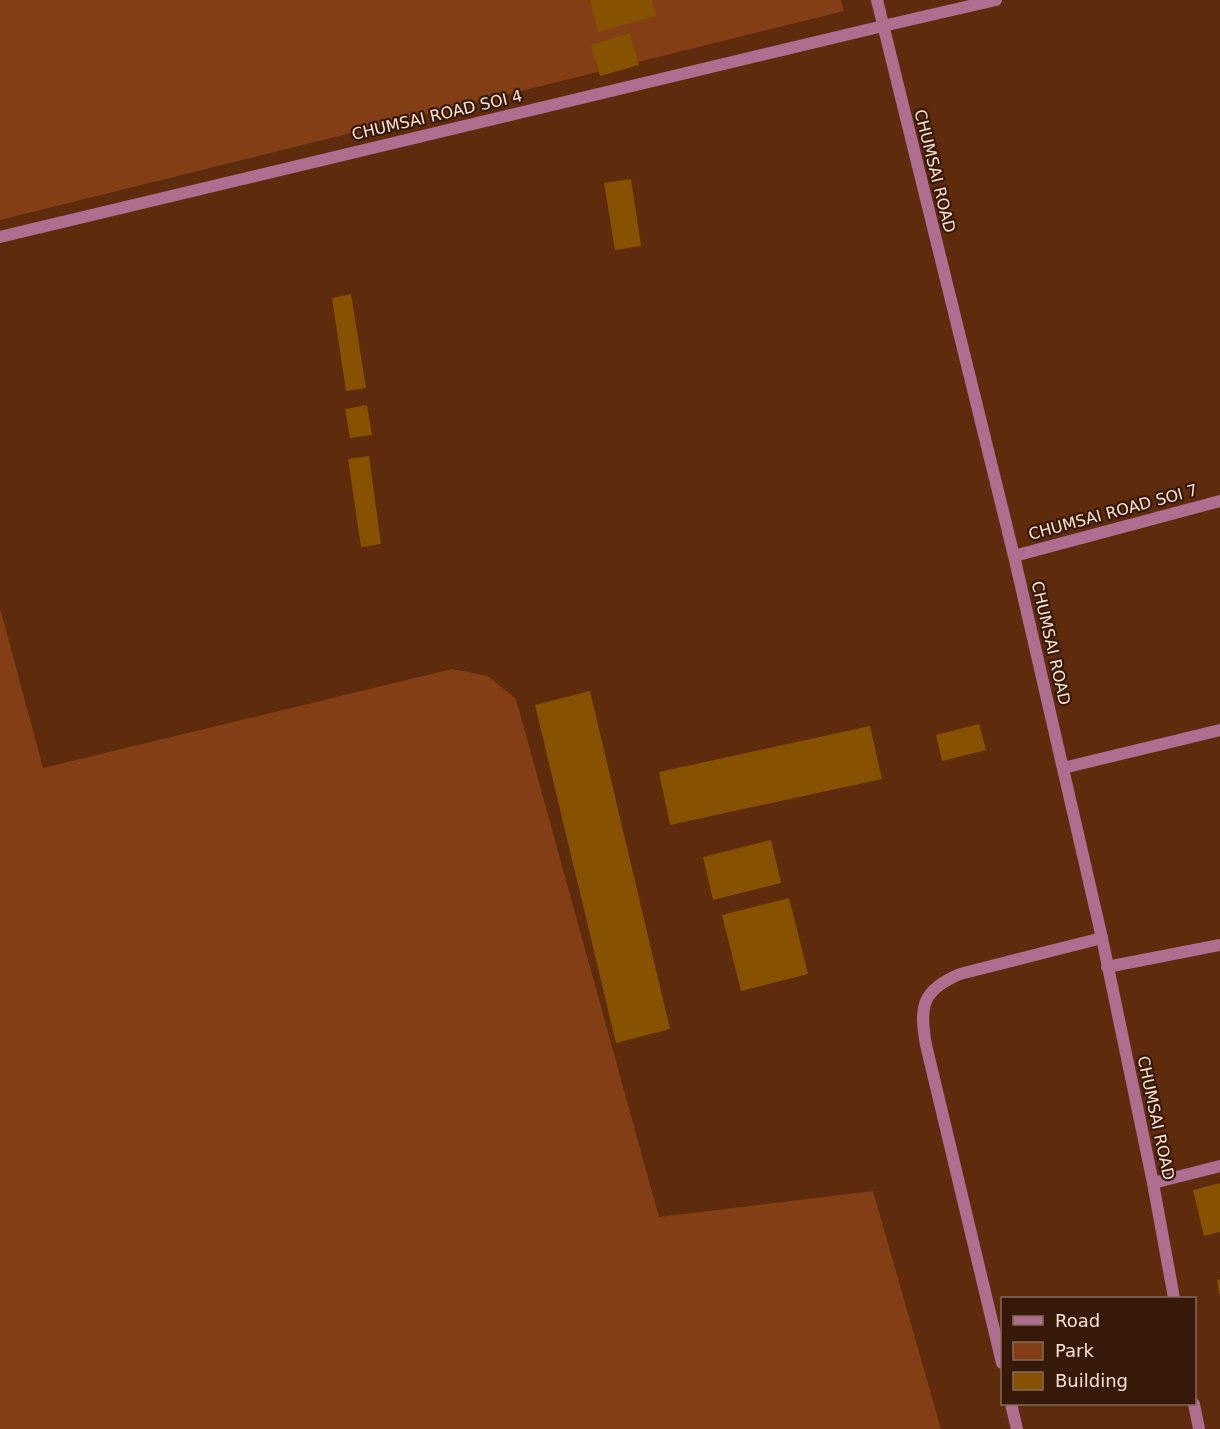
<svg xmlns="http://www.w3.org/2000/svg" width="1220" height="1429" font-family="'DejaVu Sans',sans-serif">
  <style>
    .green { fill: #833e15 }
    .building { fill: #865100 }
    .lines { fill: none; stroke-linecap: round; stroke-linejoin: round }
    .service { stroke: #ae6e90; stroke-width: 12 }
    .minor { stroke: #ae6e90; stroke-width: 12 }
    .labels { text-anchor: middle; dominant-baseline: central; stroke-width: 4.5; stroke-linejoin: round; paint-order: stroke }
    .street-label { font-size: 16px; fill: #fbe2d6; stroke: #371909 }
  </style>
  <rect width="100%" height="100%" fill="#5e2b0c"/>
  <path class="green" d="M0,0H841L844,11L0,220Z
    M0,608L43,768L452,669L488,676L516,699L659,1217L873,1191L941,1429H0Z"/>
  <path class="building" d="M590,0H652L656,16L598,32Z
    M630,33L639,65L600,76L591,45Z
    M631,179L641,246L615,250L604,183Z
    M351,294L366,388L346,391L332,298Z
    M367,405L372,435L350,438L345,409Z
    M369,456L381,544L361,547L348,459Z
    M590,691L670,1029L616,1043L535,705Z
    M979,724L986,750L942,761L936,735Z
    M870,726L882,779L670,825L659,772Z
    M771,840L781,883L713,900L703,857Z
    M789,898L808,974L741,991L722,915Z
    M1220,1183V1232L1204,1236L1193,1190Z
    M1220,1279V1294H1219L1217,1280Z"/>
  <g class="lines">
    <path class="service" d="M0,237L883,26
      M1153,1183L1174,1298
      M1002,1363L926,1045C919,1006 922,990 960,974L1102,938
      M1011,1404L1017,1429
      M1194,1404L1199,1429"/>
    <path class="minor" d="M877,0L1014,556L1102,938L1153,1183L1220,1166
      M883,26L996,0
      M1014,556L1220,501
      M1063,768L1220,730
      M1107,967L1220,945"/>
  </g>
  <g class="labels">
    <g class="street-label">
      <text transform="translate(437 115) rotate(-13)">CHUMSAI ROAD SOI 4</text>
      <text transform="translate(935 171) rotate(76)">CHUMSAI ROAD</text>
      <text transform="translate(1113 512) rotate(-15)">CHUMSAI ROAD SOI 7</text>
      <text transform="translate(1051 643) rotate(77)">CHUMSAI ROAD</text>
      <text transform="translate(1156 1118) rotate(78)">CHUMSAI ROAD</text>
    </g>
  </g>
  <rect x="1001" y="1297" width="195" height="108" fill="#371909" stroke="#85695b" stroke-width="1.5"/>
  <rect x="1013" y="1316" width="30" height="9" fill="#ae6e90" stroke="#85695b" stroke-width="1.5"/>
  <text x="1055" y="1327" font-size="18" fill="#fbe2d6">Road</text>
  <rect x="1013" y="1342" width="30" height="18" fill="#833e15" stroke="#85695b" stroke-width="1.5"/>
  <text x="1055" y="1357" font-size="18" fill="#fbe2d6">Park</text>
  <rect x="1013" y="1372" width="30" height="18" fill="#865100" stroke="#85695b" stroke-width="1.5"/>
  <text x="1055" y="1387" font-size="18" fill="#fbe2d6">Building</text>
</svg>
